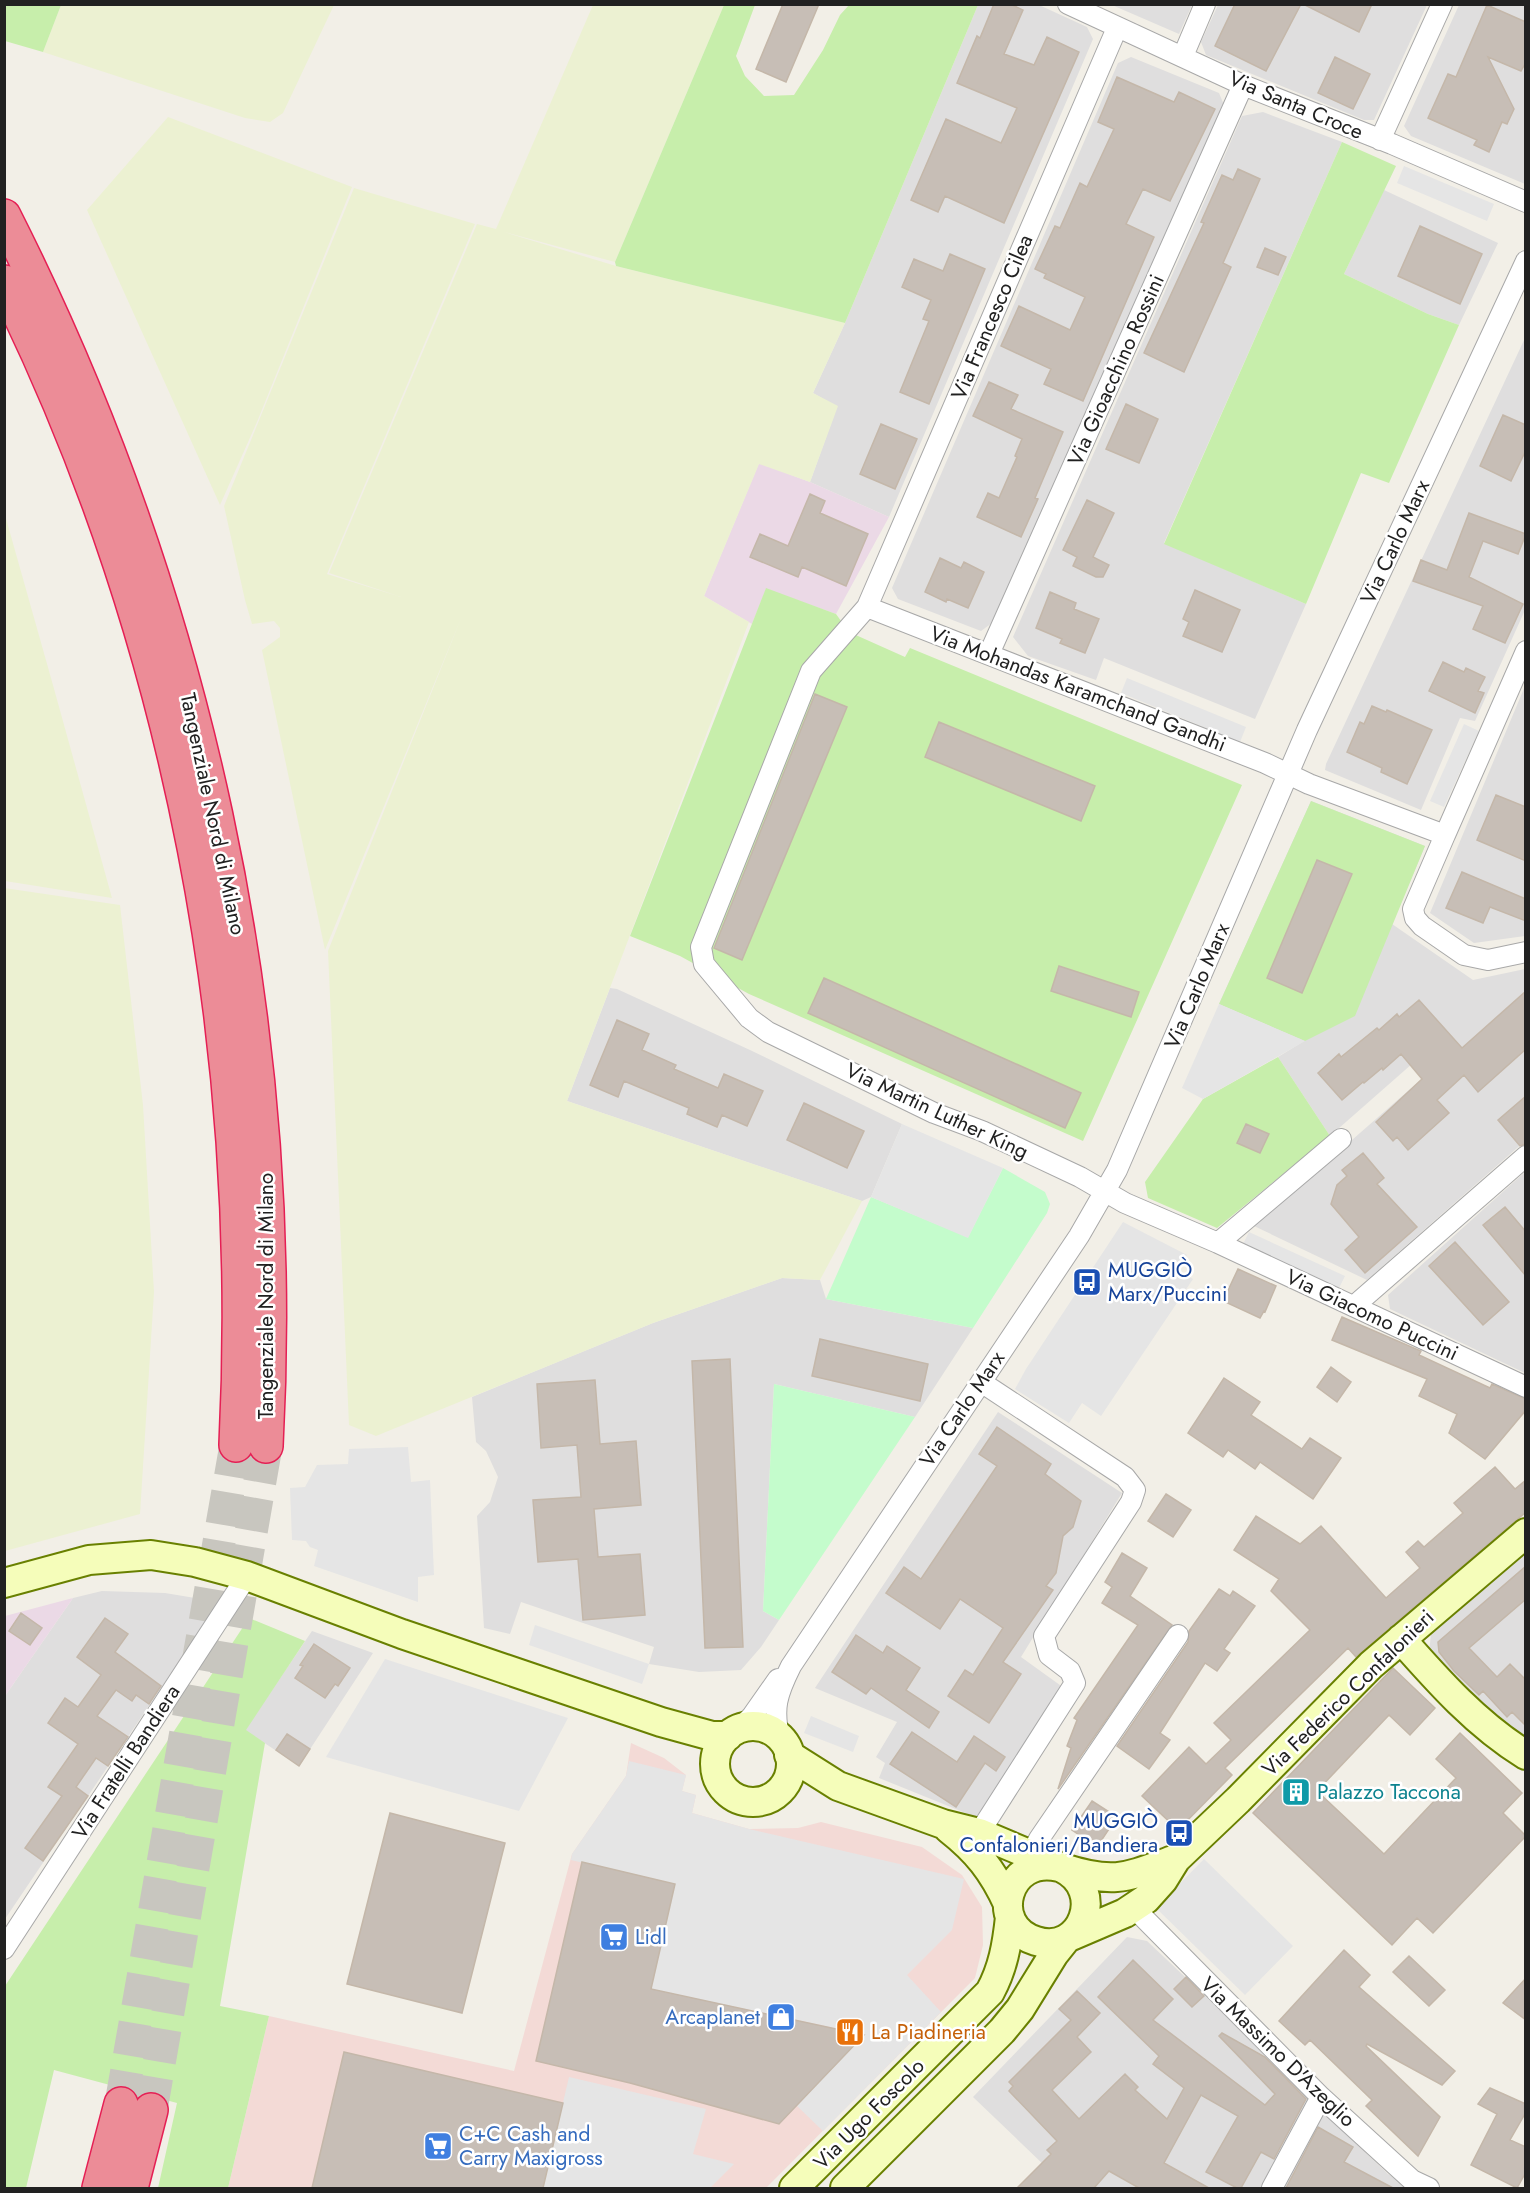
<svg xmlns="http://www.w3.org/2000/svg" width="1530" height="2193" font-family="Jost,sans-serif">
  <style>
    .residential { fill: #dfdede }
    .commercial { fill: #f3dad6 }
    .industrial { fill: #ebd9e6 }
    .farmland { fill: #ecf1d2 }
    .grass { fill: #c7eeab }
    .park { fill: #c4fccc }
    .parking { fill: #e5e5e5 }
    .building { fill: #c7beb6; stroke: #c4b7a9; stroke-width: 1.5 }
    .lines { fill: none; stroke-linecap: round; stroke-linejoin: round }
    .highway-tunnel { stroke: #c8c6bf; stroke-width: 33; stroke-dasharray: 33 16; stroke-linecap: butt }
    .street-casing { stroke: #a8a8a8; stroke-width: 22 }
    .secondary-casing { stroke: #698000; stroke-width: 32 }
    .highway-casing { stroke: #e51f54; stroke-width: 36 }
    .street { stroke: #fff; stroke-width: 20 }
    .secondary { stroke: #f5fdba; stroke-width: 28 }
    .highway { stroke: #ec8c97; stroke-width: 33 }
    .labels { text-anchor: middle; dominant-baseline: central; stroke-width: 5; stroke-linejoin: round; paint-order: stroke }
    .street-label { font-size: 21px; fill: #212121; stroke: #fff }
    .transit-label { font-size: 21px; fill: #164399; stroke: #fff; text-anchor: start }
    .culture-label { font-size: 21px; fill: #0d838f; stroke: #fff; text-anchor: start }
    .shop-label { font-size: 21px; fill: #366cbe; stroke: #fff; text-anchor: start }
    .food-label { font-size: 21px; fill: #c56008; stroke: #fff; text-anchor: start }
  </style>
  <rect width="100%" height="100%" fill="#f2efe7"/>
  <path class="residential" d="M978,5H1039L1087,27L1093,39L889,517L810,482L837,407L813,393L845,323Z
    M1112,5H1192L1179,34Z
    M1218,5H1427L1374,120H1364L1206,55L1201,42Z
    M1459,5H1525V184L1411,136L1404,126Z
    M1131,57L1219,93L1224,105L992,623L981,631L898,599L892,588L1118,63Z
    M1263,112L1342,142L1164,543L1306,604L1255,719L1104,658L1096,680L1028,656L1013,637L1242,116Z
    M1384,190L1498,243L1459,325L1428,314L1344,274Z
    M1525,338V610L1475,721L1460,718L1421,810L1325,770L1326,764Z
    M1525,686V936L1474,943L1430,913Z
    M1311,801L1425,846L1392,924L1473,980L1525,969V1141L1367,1280L1254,1226L1434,1068L1421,1056L1330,1136L1278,1057L1304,1041L1219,1004Z
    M610,988L617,989L750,1050L902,1124L871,1197L862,1201L567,1101Z
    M1525,1172V1373L1390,1309L1388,1295Z
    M782,1278L820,1280L826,1299L973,1328L915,1417L774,1384L763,1611L779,1620L761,1647L741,1670L699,1672L649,1664L654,1647L521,1602L510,1634L484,1628L477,1516L490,1502L498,1477L486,1451L476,1442L472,1397L653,1323Z
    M998,1412L1122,1493L1021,1657L1064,1688L978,1818L879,1778L885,1763L876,1757L897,1722L815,1688Z
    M1525,1555V1742L1494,1721L1429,1653L1431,1634Z
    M102,1591L165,1593L219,1602L5,1919V1696L73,1598Z
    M312,1631L373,1653L299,1766L245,1730Z
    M1127,1937L1147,1941L1311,2096L1263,2188H1068L973,2097Z
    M1324,2113L1388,2174L1412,2188H1284Z"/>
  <path class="commercial" d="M631,1743L664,1758L686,1775L682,1791L696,1795L692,1813L749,1829L798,1828L821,1822L922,1847L962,1875L982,1907L983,1945L975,1978L766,2188H228L269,2016L514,2071L572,1854L626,1776Z"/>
  <path class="industrial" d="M759,463L810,482L889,517L836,614L766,589L752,624L704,596Z
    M73,1598L5,1696V1616Z"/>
  <path class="farmland" d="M61,5H334L283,113L270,122L245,118L43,52Z
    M593,5H724L615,262L504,232L616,266L845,323L813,393L838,406L810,482L759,464L704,596L749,622L567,1101L862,1201L820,1280L782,1278L653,1323L376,1436L349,1425L328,951L462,616L325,950L262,650L280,637V628L274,621L252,624L245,600L224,506L354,188L475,224L327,574L401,597L329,573L477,224L496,229Z
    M168,117L352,187L257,422L220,505L87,210Z
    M5,515L51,678L112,898L5,881Z
    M4,888L120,905L143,1105L154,1292L140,1514L5,1551Z"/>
  <path class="grass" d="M4,5H61L43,52L5,41Z
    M724,5H755L736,56L745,76L764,96L794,95L823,50L840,15L849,5H978L845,323L616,266L615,262Z
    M1342,142L1396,166L1344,274L1428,314L1459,325L1389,483L1361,473L1306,604L1164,544Z
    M766,588L836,614L849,632L905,657L910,648L1242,785L1083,1141L749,994L680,956L630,936Z
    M1311,801L1425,846L1355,1016L1305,1041L1219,1004Z
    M1278,1057L1330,1136L1217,1228L1148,1198L1145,1182L1203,1099Z
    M249,1618L305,1641L246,1730L265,1743L220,2006L269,2016L228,2188H158L177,2103L54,2070L26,2188H5V1986Z"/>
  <path class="park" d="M1003,1168L1045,1192L1050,1204L1047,1213L973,1328L826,1299L871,1197L968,1237Z
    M774,1384L915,1417L779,1620L763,1611Z"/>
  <path class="parking" d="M1404,166L1494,204L1487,221L1397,183Z
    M1127,678L1246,727L1240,742L1121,693Z
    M1464,724L1479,731L1444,807L1430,801Z
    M1219,1004L1305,1041L1203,1099L1182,1088Z
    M902,1124L1003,1168L968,1238L871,1197Z
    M1123,1222L1187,1255L1178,1269L1193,1279L1101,1416L1082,1403L1069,1423L1015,1389L1026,1369Z
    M1249,1232L1345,1276L1339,1288L1243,1244Z
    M408,1447L411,1482L430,1480L434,1575L418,1577V1602L314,1566L318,1550L310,1547L306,1541L292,1540L290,1488L305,1487L317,1465L348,1464L349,1449Z
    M535,1625L649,1664L642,1684L529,1645Z
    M385,1659L568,1718L519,1811L326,1757Z
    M811,1716L859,1736L853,1752L804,1733Z
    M629,1761L686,1775L682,1791L696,1795L692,1813L749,1829L964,1879L952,1930L907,1975L941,2012L823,2131L797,2106L863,2034L651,1989L675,1884L571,1860L572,1854L626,1776Z
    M1204,1859L1293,1946L1245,1995L1156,1908Z
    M569,2077L706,2109L693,2154L734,2164L710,2188H543Z"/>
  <path class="building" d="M783,4H819L786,82L756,69Z
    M994,4H1010L1023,10L1004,54L1034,65L1047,37L1079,52L1004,223L945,196L938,212L911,200L946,119L1001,143L1017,108L957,83L977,36L980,38Z
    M1235,4H1301L1266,71L1215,46Z
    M1303,4H1372L1359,32Z
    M1487,5L1526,22V62L1521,71L1488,57L1514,109L1507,124L1502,122L1489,152L1474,145L1477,140L1428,118L1448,74L1456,77Z
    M1335,57L1370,74L1353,109L1318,93Z
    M1117,77L1174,102L1179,92L1215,109L1170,201L1143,189L1126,224L1154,237L1083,401L1044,384L1051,369L1001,346L1019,306L1070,330L1085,297L1044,278L1046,274L1035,269L1055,226L1060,228L1080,183L1087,187L1114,129L1098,122Z
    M1238,169L1260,179L1223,263L1231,267L1184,372L1144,353L1204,223L1201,222L1222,175L1233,180Z
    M1420,226L1482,254L1460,304L1398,276Z
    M1265,248L1286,257L1278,275L1257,267Z
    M950,254L985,269L929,404L900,392L929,321L923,319L931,300L902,287L914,259L943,271Z
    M989,382L1018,395L1011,409L1063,432L1035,498L1038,499L1021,537L977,517L988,493L999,498L1017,457L1015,456L1022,439L973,416Z
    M1126,404L1158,419L1139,463L1106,449Z
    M1503,415L1526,425V450L1511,481L1480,466Z
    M881,424L917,439L895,489L860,474Z
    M810,494L825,501L820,513L868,534L846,586L802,567L798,577L750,557L760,534L788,546Z
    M1087,500L1114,513L1093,557L1109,565L1103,577H1096L1073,566L1077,557L1063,550Z
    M1469,513L1526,534L1518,554L1483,541L1469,577L1523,604L1505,643L1473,629L1483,606L1413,581L1421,560L1447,570Z
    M940,558L961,568L964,562L984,572L968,608L947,599L946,602L925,592Z
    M1195,590L1240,610L1222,652L1183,636L1189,622L1183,619Z
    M1050,592L1076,603L1074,609L1099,619L1085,653L1060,643L1062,639L1036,628Z
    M1443,662L1464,672L1466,668L1485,677L1478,691L1484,693L1475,713L1429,691Z
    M815,694L847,707L742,960L714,948Z
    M1372,706L1386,712L1387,710L1432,730L1407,784L1381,772L1382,768L1347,752L1360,722L1364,724Z
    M939,722L1095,786L1081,821L925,757Z
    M1496,795L1526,807V861L1477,840Z
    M1317,860L1352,874L1302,993L1267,978Z
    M1462,872L1526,899V921L1490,907L1483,923L1446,908Z
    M1059,966L1139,992L1131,1017L1051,991Z
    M824,978L1081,1093L1065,1128L808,1013Z
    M1526,991V1049L1478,1092L1464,1075L1437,1100L1449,1113L1408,1150L1397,1137L1393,1141L1376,1122L1422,1079L1401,1054L1383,1070L1382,1068L1364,1083L1363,1082L1342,1100L1318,1073L1339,1054L1341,1057L1377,1028L1379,1030L1397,1014L1399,1017L1419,1000L1462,1048Z
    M617,1020L649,1034L642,1050L676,1065L674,1069L718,1088L724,1074L763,1091L747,1126L722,1115L717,1127L687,1114L689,1108L624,1081L618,1097L590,1085Z
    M1526,1096V1144L1520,1146L1498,1120Z
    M804,1103L864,1131L847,1168L787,1140Z
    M1246,1124L1269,1134L1260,1153L1237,1143Z
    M1363,1153L1384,1178L1377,1184L1417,1227L1365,1273L1345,1250L1359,1237L1331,1204L1337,1185L1347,1176L1342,1170Z
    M1505,1207L1526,1232V1276L1483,1225Z
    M1455,1242L1509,1302L1483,1325L1429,1266Z
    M1238,1269L1276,1286L1265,1312L1264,1311L1260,1318L1223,1301Z
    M1342,1317L1421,1351L1419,1355L1490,1388L1492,1384L1526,1399V1410L1485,1459L1449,1433L1457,1414L1419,1396L1427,1379L1332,1340Z
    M820,1339L928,1364L920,1401L812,1376Z
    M730,1359L743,1647L705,1648L692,1361Z
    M1331,1367L1351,1382L1337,1402L1317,1387Z
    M1224,1378L1260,1402L1251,1415L1302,1449L1310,1438L1341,1458L1313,1499L1260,1462L1255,1469L1228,1450L1223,1457L1188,1433Z
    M595,1380L600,1444L636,1441L641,1505L594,1509L598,1557L640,1554L645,1615L583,1620L578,1559L538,1562L533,1500L581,1497L577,1445L541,1448L537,1384Z
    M997,1427L1051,1464L1045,1474L1081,1501L1073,1527L1063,1536L1056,1573L1046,1586L1053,1590L1003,1662L1021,1674L989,1723L948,1696L965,1670L973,1675L1003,1628L960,1599L940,1629L886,1593L904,1567L921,1579L997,1466L979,1454Z
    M1495,1467L1515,1489L1526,1480V1512L1356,1657L1348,1648L1225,1768L1232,1775L1178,1830L1142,1796L1189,1747L1206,1764L1231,1740L1214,1723L1310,1630L1271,1591L1279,1579L1234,1550L1256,1516L1300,1544L1321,1526L1386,1598L1420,1568L1406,1552L1418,1541L1424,1547L1463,1513L1454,1503Z
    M1166,1494L1191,1510L1173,1537L1148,1521Z
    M1122,1553L1147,1568L1130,1596L1172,1625L1058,1789L1071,1748L1067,1746L1077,1720L1074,1718L1138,1625L1102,1603L1112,1587L1105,1582Z
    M1526,1566V1599L1469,1648L1497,1677L1510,1664L1526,1680V1726L1512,1712L1507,1717L1483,1691L1479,1695L1454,1671L1439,1652L1438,1642Z
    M1219,1589L1230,1596L1233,1591L1255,1606L1224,1649L1230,1653L1217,1671L1205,1663L1160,1733L1170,1740L1149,1769L1117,1746L1188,1642L1189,1631Z
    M21,1613L42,1628L30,1645L9,1631Z
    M105,1618L128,1634L115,1652L161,1686L149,1704L136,1695L132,1701L116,1690L97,1716L128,1737L108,1766L96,1758L76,1787L88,1796L43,1861L25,1848L62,1796L48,1787L78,1744L48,1723L65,1698L78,1707L101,1675L77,1657Z
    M856,1635L883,1653L887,1646L920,1668L906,1690L939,1712L929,1728L871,1688L866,1694L832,1672Z
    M314,1644L350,1668L338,1686L335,1684L325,1698L295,1678L303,1666L300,1665Z
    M1393,1668L1435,1708L1410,1735L1389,1715L1317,1791L1384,1854L1456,1778L1436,1759L1460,1733L1522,1793L1503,1813L1526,1836L1433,1933L1417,1918L1392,1945L1253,1813Z
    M912,1732L957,1762L974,1736L1005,1757L996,1771L985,1763L956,1807L890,1764Z
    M287,1734L310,1749L299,1766L276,1750Z
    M1092,1801L1117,1817L1097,1847L1072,1830Z
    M390,1813L505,1843L462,2013L347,1984Z
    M582,1862L675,1884L651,1989L864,2035L779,2124L630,2083L536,2061Z
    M1344,1950L1370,1975L1359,1987L1455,2071L1442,2085L1367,2044L1366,2046L1440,2117L1418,2156L1366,2106L1372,2100L1310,2040L1305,2045L1279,2021Z
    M1409,1956L1445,1990L1429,2006L1393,1972Z
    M1133,1960L1173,1999L1153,2020L1265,2105L1275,2094L1219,2036L1222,2033L1265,2057L1306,2099L1274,2159L1261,2152L1241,2188H1237L1206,2172L1238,2116L1201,2095L1164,2163L1209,2188H1139L1109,2171L1094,2188H1017L1051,2154L1047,2150L1057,2141L1009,2091L1013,2086L1009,2082L1071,2020L1059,2009L1077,1991L1100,2013L1077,2037L1091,2052L1052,2090L1079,2119L1125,2074L1138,2087L1135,2090L1167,2119L1184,2088L1153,2064L1159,2056L1098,1997Z
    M1186,1977L1204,1996L1192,2007L1174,1989Z
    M1526,1978V2020L1503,2003Z
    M344,2052L563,2103L543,2188H312Z
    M1490,2088L1526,2104V2112L1510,2140L1526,2147V2172L1517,2188L1471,2165L1497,2114L1478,2104Z
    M1318,2127L1353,2147L1344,2162L1393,2188H1286Z"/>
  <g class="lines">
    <path class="highway-tunnel" d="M121,2104L236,1445
      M151,2110L266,1446"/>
    <g class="street-casing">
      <path id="street" d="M1068,4L1243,85L1392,144L1526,202
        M1117,28L867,607L811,671L701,947L704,964L749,1018L768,1032L934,1113L982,1131L1080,1177L1125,1203L1218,1243L1526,1387
        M1183,56L1205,4
        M1380,140L1442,4
        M867,607L1265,763L1309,784L1445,835L1526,651
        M989,654L1243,85
        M1445,835L1413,909L1415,918L1422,926L1464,955L1488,960L1526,952
        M1218,1243L1341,1139
        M1354,1306L1526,1156
        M739,1729L752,1716L778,1679
        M780,1739C772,1709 777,1694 791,1666L1079,1236L1117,1170L1307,730L1526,261
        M979,1833L1075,1683L1070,1671L1049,1655L1044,1636L1131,1502L1135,1490L1125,1477L981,1382
        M1025,1865L1039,1839L1178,1635
        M1134,1908L1321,2097L1412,2180L1429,2188
        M4,1949L247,1576
        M1272,2188L1321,2097"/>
    </g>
    <g class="secondary-casing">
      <path id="secondary" d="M4,1583L89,1560L151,1555L195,1562L247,1576L402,1634L661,1722L712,1736H728
        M1401,1639C1438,1681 1477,1725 1526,1755
        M715 1764a38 38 0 1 1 76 0a38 38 0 1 1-76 0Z
        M789,1755L838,1786L943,1824L979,1833L1062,1868C1107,1890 1082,1956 1036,1941C987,1926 1007,1854 1059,1867
        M949,1829C977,1851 993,1871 1008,1904
        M1063,1868C1116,1885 1127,1877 1176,1859
        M1069,1937L1125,1913L1146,1899L1163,1880L1176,1859L1238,1800L1371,1665L1526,1533
        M794,2188L990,1992C1003,1968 1007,1945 1010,1917
        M845,2188L1002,2031L1020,2009L1054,1954L1066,1939"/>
    </g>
    <g class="highway-casing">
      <path id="highway" d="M4,216C196,596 289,1021 266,1446
        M4,282C182,641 256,1046 236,1445
        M99,2188L121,2104
        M131,2188L151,2110"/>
    </g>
    <use href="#street" class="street"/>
    <use href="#secondary" class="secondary"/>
    <use href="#highway" class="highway"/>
  </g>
  <defs>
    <g id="bus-square" transform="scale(1.5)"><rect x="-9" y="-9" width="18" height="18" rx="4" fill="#1a4fb4" stroke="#fff"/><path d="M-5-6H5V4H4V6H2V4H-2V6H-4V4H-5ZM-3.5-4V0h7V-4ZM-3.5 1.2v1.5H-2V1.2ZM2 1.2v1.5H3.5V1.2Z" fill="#fff"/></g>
    <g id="building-square" transform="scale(1.5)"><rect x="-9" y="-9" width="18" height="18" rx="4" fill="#0f9aa8" stroke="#fff"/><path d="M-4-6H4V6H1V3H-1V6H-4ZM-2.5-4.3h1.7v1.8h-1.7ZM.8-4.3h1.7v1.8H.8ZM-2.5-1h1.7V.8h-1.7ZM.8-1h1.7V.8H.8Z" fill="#fff"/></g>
    <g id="supermarket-square" transform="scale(1.5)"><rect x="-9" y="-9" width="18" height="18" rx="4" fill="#3f7fe0" stroke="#fff"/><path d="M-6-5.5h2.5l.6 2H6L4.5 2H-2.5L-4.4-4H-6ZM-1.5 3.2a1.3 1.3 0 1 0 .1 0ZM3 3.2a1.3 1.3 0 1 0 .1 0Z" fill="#fff"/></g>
    <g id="shop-square" transform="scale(1.5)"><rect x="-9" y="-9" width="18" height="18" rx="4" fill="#3f7fe0" stroke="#fff"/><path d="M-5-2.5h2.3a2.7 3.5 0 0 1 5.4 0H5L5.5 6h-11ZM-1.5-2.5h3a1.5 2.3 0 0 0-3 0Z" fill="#fff"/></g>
    <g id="restaurant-square" transform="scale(1.5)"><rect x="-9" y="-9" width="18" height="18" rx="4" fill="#e8710a" stroke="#fff"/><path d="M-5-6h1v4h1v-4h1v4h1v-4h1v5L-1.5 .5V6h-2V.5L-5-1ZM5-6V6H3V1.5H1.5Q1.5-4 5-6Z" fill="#fff"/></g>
  </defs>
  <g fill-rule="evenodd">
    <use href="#bus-square" x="1087" y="1282"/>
    <use href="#building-square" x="1296" y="1792"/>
    <use href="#bus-square" x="1179" y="1833"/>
    <use href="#supermarket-square" x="614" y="1937"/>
    <use href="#shop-square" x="781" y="2017"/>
    <use href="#restaurant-square" x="850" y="2032"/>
    <use href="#supermarket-square" x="438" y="2146"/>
  </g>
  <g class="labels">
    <g class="street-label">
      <text transform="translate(1296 105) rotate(23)">Via Santa Croce</text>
      <text transform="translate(992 317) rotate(-67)">Via Francesco Cilea</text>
      <text transform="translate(1116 370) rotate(-66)">Via Gioacchino Rossini</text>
      <text transform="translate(1395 542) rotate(-65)">Via Carlo Marx</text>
      <text transform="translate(1078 689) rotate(21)">Via Mohandas Karamchand Gandhi</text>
      <text transform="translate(213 814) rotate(78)">Tangenziale Nord di Milano</text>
      <text transform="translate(1197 986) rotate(-67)">Via Carlo Marx</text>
      <text transform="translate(937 1111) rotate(25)">Via Martin Luther King</text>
      <text transform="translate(266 1296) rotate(-90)">Tangenziale Nord di Milano</text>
      <text transform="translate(1372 1315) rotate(25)">Via Giacomo Puccini</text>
      <text transform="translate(962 1409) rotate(-56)">Via Carlo Marx</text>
      <text transform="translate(1348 1693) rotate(-44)">Via Federico Confalonieri</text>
      <text transform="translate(126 1762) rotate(-57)">Via Fratelli Bandiera</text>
      <text transform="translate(1278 2052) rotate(44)">Via Massimo D'Azeglio</text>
      <text transform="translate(869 2114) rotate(-45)">Via Ugo Foscolo</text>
    </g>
    <g class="transit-label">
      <text x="1108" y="1270">MUGGIÒ<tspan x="1108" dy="24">Marx/Puccini</tspan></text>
      <text x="1158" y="1821" text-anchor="end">MUGGIÒ<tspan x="1158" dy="24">Confalonieri/Bandiera</tspan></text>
    </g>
    <g class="culture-label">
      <text x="1317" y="1792">Palazzo Taccona</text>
    </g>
    <g class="shop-label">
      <text x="635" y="1937">Lidl</text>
      <text x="760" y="2017" text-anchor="end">Arcaplanet</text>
      <text x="459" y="2134">C+C Cash and<tspan x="459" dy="24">Carry Maxigross</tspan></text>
    </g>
    <g class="food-label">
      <text x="871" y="2032">La Piadineria</text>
    </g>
  </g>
  <rect width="1530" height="2193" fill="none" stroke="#212121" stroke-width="12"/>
</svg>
